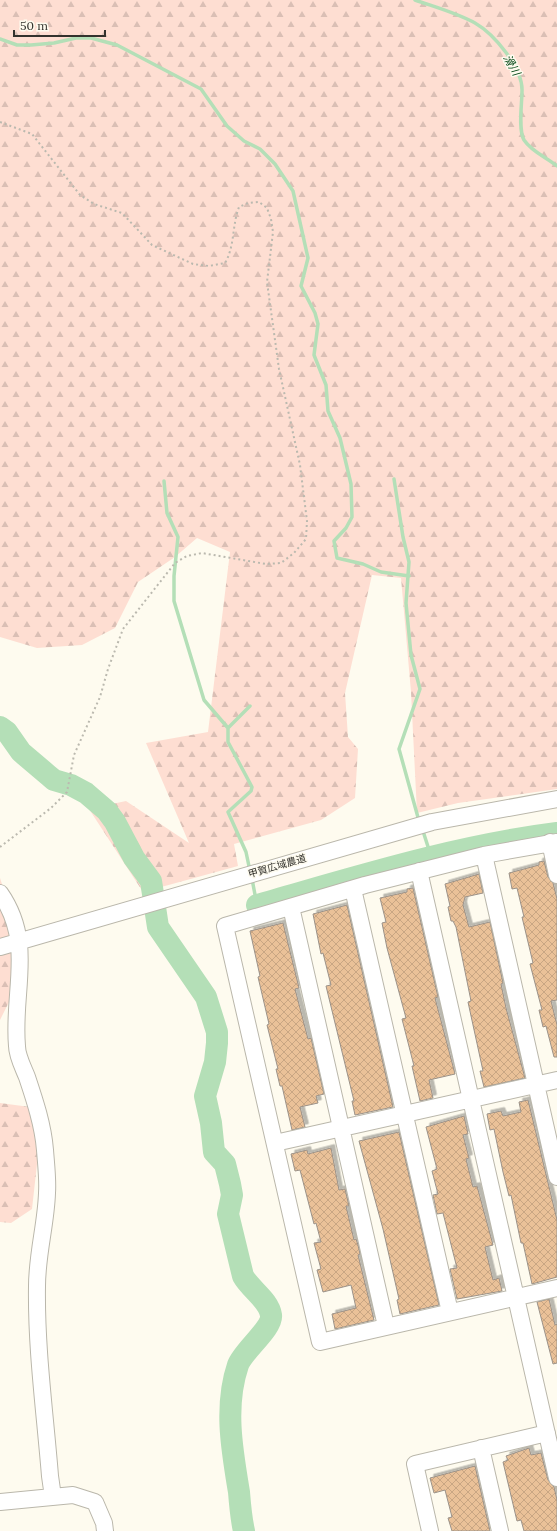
<svg xmlns="http://www.w3.org/2000/svg" width="557" height="1531" font-family="Lora,'Noto Sans JP',serif">
  <style>
    .forest { fill: url(#forest-firs) }
    .lines { fill: none; stroke-linecap: round; stroke-linejoin: round }
    .stream { stroke: #b4dfb7; stroke-width: 3.5 }
    .river { stroke: #b4dfb7; stroke-width: 22 }
    .building { fill: url(#building-cross-hatch); stroke: #9b9289; filter: url(#shadow) }
    .minor-casing { stroke: #bab7ab; stroke-width: 18 }
    .path { stroke: #bbb9af; stroke-width: 2; stroke-dasharray: 2 3; stroke-linecap: butt }
    .minor { stroke: #fff; stroke-width: 16 }
    .labels { text-anchor: middle; dominant-baseline: central; stroke-width: 3; stroke-linejoin: round; paint-order: stroke }
    .street-label { font-size: 10px; fill: #33322d; stroke: #fefbef }
    .water-label { font-size: 11px; font-style: italic; fill: #004513; stroke: #fefbef }
  </style>
  <defs>
    <pattern id="forest-firs" width="22" height="20" patternUnits="userSpaceOnUse"><rect width="22" height="20" fill="#feded2"/><path d="M5 1l3.5 6h-7zM16 11l3.5 6h-7z" fill="#dabfb5"/></pattern>
    <pattern id="building-cross-hatch" width="8" height="8" patternUnits="userSpaceOnUse"><rect width="8" height="8" fill="#eac198"/><path d="M0 0l8 8M0 8l8-8" fill="none" stroke="#c9a683"/></pattern>
    <filter id="shadow"><feDropShadow dx="3.5" dy="-3.5" stdDeviation="0" flood-color="#0004"/></filter>
  </defs>
  <rect width="100%" height="100%" fill="#fefbef"/>
  <path class="forest" d="M0,0H557V789L458,803L417,813L411,692L401,578L372,575L345,693L348,737L358,749L355,798L321,820L234,844L238,866L143,892L89,809L126,801L189,843L146,743L208,732L230,552L197,538L175,557L138,582L115,628L82,645L37,648L0,637Z
    M0,878L14,922L22,976L0,1020Z
    M0,1103L30,1107L38,1155L32,1209L11,1223L0,1222Z"/>
  <g class="lines">
    <path class="stream" d="M415,0C435,7 457,13 475,23C494,34 523,68 522,91C522,103 518,130 524,140C532,152 546,157 557,166
      M0,39L17,45H31L54,43L76,38H91L117,45L201,89L227,126L244,141L260,149L275,164L293,191L308,258L301,286L315,313L318,324L314,355L326,385L328,411L340,438L351,484L352,517L346,528L334,541L337,558L363,564L381,572L409,576
      M394,479L403,537L409,562L406,603L411,655L420,689L399,749L419,821
      M164,481L167,513L178,537L174,576V601L204,700L228,728V742L252,787L251,791L228,812L246,852L250,871
      M228,728L250,706
      M422,828L431,856
      M252,879L257,905"/>
    <path class="river" d="M0,727L7,732L21,752L48,775L54,780L71,785L86,793L107,811L115,822L134,858L151,881L158,927L206,997L217,1032V1043L215,1062L205,1096L211,1123L214,1152L225,1164L230,1184L232,1195L228,1214L243,1276C250,1289 269,1300 271,1315C273,1328 243,1351 238,1365C224,1406 232,1450 239,1492C240,1505 241,1518 244,1531
      M257,905C356,877 454,846 557,833"/>
  </g>
  <path class="building" d="M544,861L548,877L553,883L557,899V1000L551,1001L557,1025V1057H554L546,1026L543,1027L539,1010H542L530,964L533,963L522,917H524L517,888L512,889L509,873L539,865V862Z
    M479,874L483,893L465,897L463,905L469,927L490,922L503,983L501,984L506,1008L525,1078L484,1087L480,1071H483L468,1002L471,1001L456,927L453,921H451L448,907L450,906L445,884Z
    M413,888L438,997L435,998L455,1074L429,1080L433,1098L420,1101L412,1066H414L402,1019L406,1018L387,948L382,923L386,922L380,898L407,892V889Z
    M347,905L393,1107L355,1115L352,1101H354L326,986L331,985L323,953L321,954L313,914Z
    M283,923L299,988L295,989L308,1039L311,1038L324,1094L316,1096L318,1103L300,1107L305,1127L292,1130L282,1086H280L276,1069H278L267,1025L269,1024L258,977L260,976L250,931Z
    M528,1100L557,1220V1277L532,1284L523,1243H521L511,1195L509,1196L503,1172L494,1129L490,1130L487,1114L501,1111L503,1116L521,1112L519,1102Z
    M464,1116L468,1134L463,1135L469,1158L466,1159L473,1187L477,1186L493,1245L485,1247L493,1280L499,1278L502,1291L457,1299L450,1269L457,1268L443,1213L437,1214L433,1195L438,1194L432,1171L437,1169L426,1127Z
    M399,1132L439,1305L400,1314L397,1300L399,1299L383,1229L359,1141Z
    M331,1148L339,1190L345,1189L349,1206H346L354,1240L356,1239L358,1245L360,1254L358,1255L374,1320L335,1329L332,1314L356,1308L351,1285L323,1292L317,1270L321,1269L314,1243L321,1242L316,1223L314,1224L300,1170L295,1171L291,1154L307,1150L308,1154Z
    M549,1299L555,1325L557,1324V1363L553,1364L537,1302Z
    M529,1448L531,1455L541,1453L548,1480L554,1487L557,1500V1531H524L521,1520L517,1521L503,1462L508,1460L506,1456Z
    M475,1466L490,1531H452L448,1518L452,1517L445,1490L434,1493L430,1478Z"/>
  <g class="lines">
    <g class="minor-casing">
      <path id="minor" d="M550,842L557,875
        M557,842L484,855L365,885L225,926L320,1342L557,1288
        M484,855L557,1177
        M419,871L557,1478
        M353,889L450,1312
        M0,893C35,943 12,991 17,1046C17,1056 23,1067 27,1077C35,1101 43,1125 45,1150C46,1164 48,1179 47,1193C46,1224 37,1254 37,1286C36,1349 45,1413 50,1476L53,1497
        M291,907L386,1326
        M0,947L432,822L557,799
        M275,1143L557,1080
        M481,1448L500,1531
        M0,1502L73,1495L95,1502L104,1523L105,1531
        M430,1531L415,1464L547,1433"/>
    </g>
    <path class="path" d="M0,122L32,134L80,195L94,204L122,213L152,245L193,264L209,266L225,263C235,246 232,225 239,207L248,203L259,202L267,208L271,219L273,232L267,282L279,369L300,465L307,521L306,539L294,553L281,563L266,564L202,553L187,556L175,563L123,629L108,669L100,697L74,755L67,792L51,808L0,847"/>
    <use href="#minor" class="minor"/>
  </g>
  <g class="labels">
    <g class="street-label">
      <text transform="translate(277 866) rotate(-16)">甲賀広域農道</text>
    </g>
    <g class="water-label">
      <text transform="translate(512 65) rotate(60)">滑川</text>
    </g>
  </g>
  <path d="M14 30v6h91v-6" fill="none" stroke="#33322d" stroke-width="2"/>
  <text x="20" y="30" font-size="12" fill="#33322d" stroke="#fefbef" stroke-width="3" paint-order="stroke">50 m</text>
</svg>
